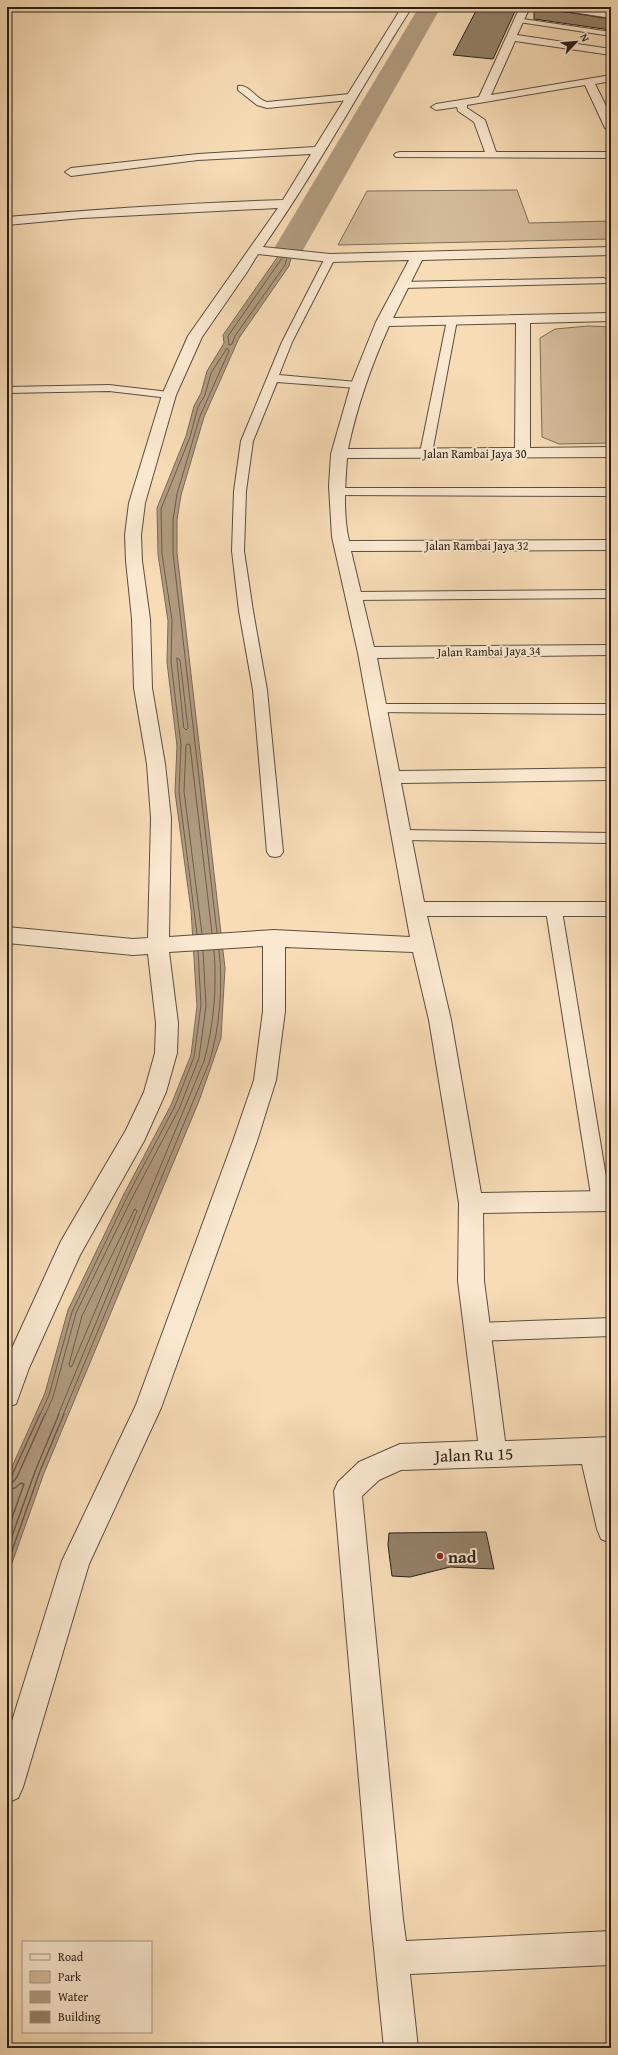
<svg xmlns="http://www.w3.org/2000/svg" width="618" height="2055" font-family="'Gentium Book Plus',serif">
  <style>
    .green { fill: #d4bc9b; stroke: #7e6d59 }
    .water { fill: #b19b80; stroke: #7a6956 }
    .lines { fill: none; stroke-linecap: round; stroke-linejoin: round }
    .shore-far1 { stroke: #6c5c4c; stroke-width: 1 }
    .shore { stroke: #6c5c4c; stroke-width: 1.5 }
    .river { fill: #b19b80; fill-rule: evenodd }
    .building { fill: #94816a; stroke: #281e17 }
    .lane-casing { stroke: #5c4e3f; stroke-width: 2 }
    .street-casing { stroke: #5c4e3f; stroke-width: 2 }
    .lane { fill: #fae8d0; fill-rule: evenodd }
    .street { fill: #fae8d0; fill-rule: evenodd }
    .poi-dot { fill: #8f2418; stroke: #fae8d0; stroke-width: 1.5 }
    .labels { text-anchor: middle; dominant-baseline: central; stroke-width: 4; stroke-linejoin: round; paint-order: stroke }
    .far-street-label { font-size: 12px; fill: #281e17; stroke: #fae8d0 }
    .near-street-label { font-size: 17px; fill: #281e17; stroke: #fae8d0 }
    .near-poi-label { font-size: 17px; font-weight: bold; fill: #281e17; stroke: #fae8d0; text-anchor: start }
  </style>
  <rect width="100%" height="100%" fill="#f7dcb6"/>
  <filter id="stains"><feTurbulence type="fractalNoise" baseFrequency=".005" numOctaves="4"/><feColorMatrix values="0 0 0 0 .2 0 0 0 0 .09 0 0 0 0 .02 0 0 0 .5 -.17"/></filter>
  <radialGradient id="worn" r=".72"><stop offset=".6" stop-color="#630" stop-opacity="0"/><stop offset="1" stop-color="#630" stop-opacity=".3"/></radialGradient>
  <path class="green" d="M517,190L529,223L611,221V239L338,245L367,191Z
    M588,326L611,327V443L559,444L542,437L540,338L555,329Z"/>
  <path class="water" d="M288,242L295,243L289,266L239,338L204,417L181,495L177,520V553L225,968L221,1038L199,1101L44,1473L7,1577V1478L45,1393L68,1310L124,1194L171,1105L191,1055L197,1006L191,910L175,792L177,746L167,662L168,621L158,554L157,508L186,436L194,406L201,393L207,371L224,343L223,335Z"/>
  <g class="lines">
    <path class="shore-far1" d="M282,258L228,336L229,345L232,344L235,336L285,265L287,258
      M177,658L180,660L188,728L186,730L184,728Z
      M197,934L179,792L181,745L171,662L172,620L162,554L161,509L190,437L198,407L205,395L211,373L227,348L229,351L200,416L177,494L173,520V553L217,933
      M202,934L184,791L186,745L188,744L190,745L212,933
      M135,1209L137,1211L72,1366L70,1367L69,1364L82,1316Z
      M40,1415L49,1395L72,1312L128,1195L175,1106L194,1057L201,1005L198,951
      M45,1415L53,1397L76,1313L132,1198L179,1109L199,1058L206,1006L203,951
      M58,1415L204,1061C214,1024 217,988 214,950
      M63,1415L209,1063C220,1027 223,987 219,950"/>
    <path class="shore" d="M7,1478L12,1475L40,1414
      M7,1483L13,1482L17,1477L45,1414
      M7,1489L15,1488L21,1483L24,1484L7,1532
      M7,1550L36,1469L59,1414
      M7,1565L40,1471L64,1414"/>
    <path class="river" d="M419,7H441L303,250L298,256L288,259L278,256L273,250Z"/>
  </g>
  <path class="building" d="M478,7H517L493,59L453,55Z
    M534,7H553L559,11L611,19V30L534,19Z
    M486,1532L494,1569L450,1567L410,1577L392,1576L388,1545L389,1533Z"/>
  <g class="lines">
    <g class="lane-casing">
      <path id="lane" d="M516,18L611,32V36L519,22H516Z
        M238,86C249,84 257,100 267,102L350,94L354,97L350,100L267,108L257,105L238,90Z
        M330,255L335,258L292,342L279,375L357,382L363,385L357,388L277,382L253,441L246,491L244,551L253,611L267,690L283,852L280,856L275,857L270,856L267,852L253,690L239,611L232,551L234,491L241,441L282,342L325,258Z
        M604,278L609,281L608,283L402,288L397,285L402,282Z
        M452,317L457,320L432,453L426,457L420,453L447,320Z
        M109,385L169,392L175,395L169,398L109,391L7,393V387Z
        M337,488H611V496L333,495L331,492L333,489Z
        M611,590V598L352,600L346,596L352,592Z
        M377,704H611V714L372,712L370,709L372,706Z
        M401,830L611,833V843L401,840L396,839L393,835L396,831Z
        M554,905L560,907L562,911L610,1201L608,1207L601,1209L594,1207L592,1201L546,911L548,907Z
        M611,1318V1336L477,1341L470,1338L467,1332L470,1326L477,1323Z"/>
    </g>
    <g class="street-casing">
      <path id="street" d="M402,7H412C361,87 317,170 263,247L330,254L611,247V255L422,260L393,318L611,313V321L530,323V448L611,447V457L347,458C345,486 343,514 349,541L611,540V550L351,551L374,647L611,645V655L377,658L399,771L611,768V780L401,783L424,902H611V916H427L451,1020L481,1193L611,1191V1211L483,1213L484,1281L505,1441L611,1437V1463H609L611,1470V1543L601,1539L597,1529L582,1464L401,1470L379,1480L362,1496L403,1919L406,1941L611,1931V1965L410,1974L418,2048H384L371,1919L334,1491L338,1482L359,1462L400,1444L478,1441L458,1281L459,1203L429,1020L413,952L285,947V1011L276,1080L257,1141L161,1408L89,1564L23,1787L18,1798L7,1803V1737L62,1561L136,1405L233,1141L254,1080L263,1011V946L169,952L178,1023L177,1053L166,1092L144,1141L80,1255L29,1368L16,1404L7,1407V1359L61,1241L126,1130L144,1092L155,1053L156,1023L148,954L133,955L7,943V927L133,939L148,938L151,818L147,764L134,688L132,619L126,561L125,535L129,503L162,395L188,336L278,208L82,218L7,225V217C99,209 191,203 283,200L311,154L198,160L71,176L65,172L71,168L198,154L315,147ZM258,254L330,262L409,260L376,322L351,384L331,454L329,486L332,537L358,653L410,937L274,930L169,937L171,818L165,764L152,688L150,619L142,561L141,535L145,503L176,395L202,337L247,272ZM516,323L515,448L348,449C357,406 371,366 389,326Z
        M520,7H530L517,35L611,49V55L515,41L491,95L611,75V81L595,84L611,116V131L605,128L585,85L467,105V108L485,120L496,152H611V158L396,157L394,155L396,153L400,152H485L474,122L458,111L457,107L436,110L431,107L436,104L479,97Z
        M554,7H578L611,12V18L559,10Z"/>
    </g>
    <use href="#lane" class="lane"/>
    <use href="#street" class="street"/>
  </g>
  <circle class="poi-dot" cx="440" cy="1556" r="4"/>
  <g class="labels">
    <g class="far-street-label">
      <text x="475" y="453">Jalan Rambai Jaya 30</text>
      <text x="477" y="545">Jalan Rambai Jaya 32</text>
      <text transform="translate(489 651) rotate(-1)">Jalan Rambai Jaya 34</text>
    </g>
    <g class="near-street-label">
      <text transform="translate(474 1454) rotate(-2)">Jalan Ru 15</text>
    </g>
    <g class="near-poi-label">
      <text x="448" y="1556">nad</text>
    </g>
  </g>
  <rect width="618" height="2055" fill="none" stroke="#f7dcb6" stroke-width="24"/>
  <rect x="8" y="8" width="602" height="2039" fill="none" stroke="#281e17" stroke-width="2"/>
  <rect x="12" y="12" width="594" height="2031" fill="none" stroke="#281e17"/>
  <rect x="22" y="1941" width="130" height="92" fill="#fae8d0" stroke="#a69786"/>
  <rect x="30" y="1954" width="20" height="6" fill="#fae8d0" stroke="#a69786"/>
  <text x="58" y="1961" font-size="12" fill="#281e17">Road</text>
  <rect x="30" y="1971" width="20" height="12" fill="#d4bc9b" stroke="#a69786"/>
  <text x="58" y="1981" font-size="12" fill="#281e17">Park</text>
  <rect x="30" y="1991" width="20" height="12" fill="#b19b80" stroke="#a69786"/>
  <text x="58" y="2001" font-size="12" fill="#281e17">Water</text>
  <rect x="30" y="2011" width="20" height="12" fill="#94816a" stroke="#a69786"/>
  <text x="58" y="2021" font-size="12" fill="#281e17">Building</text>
  <g transform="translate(576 42) rotate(64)" stroke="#fae8d0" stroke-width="3" paint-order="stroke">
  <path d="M0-3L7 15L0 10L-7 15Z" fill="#281e17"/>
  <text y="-6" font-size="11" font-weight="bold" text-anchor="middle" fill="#281e17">N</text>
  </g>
  <rect width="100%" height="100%" filter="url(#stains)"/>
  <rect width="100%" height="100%" fill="url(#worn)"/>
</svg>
